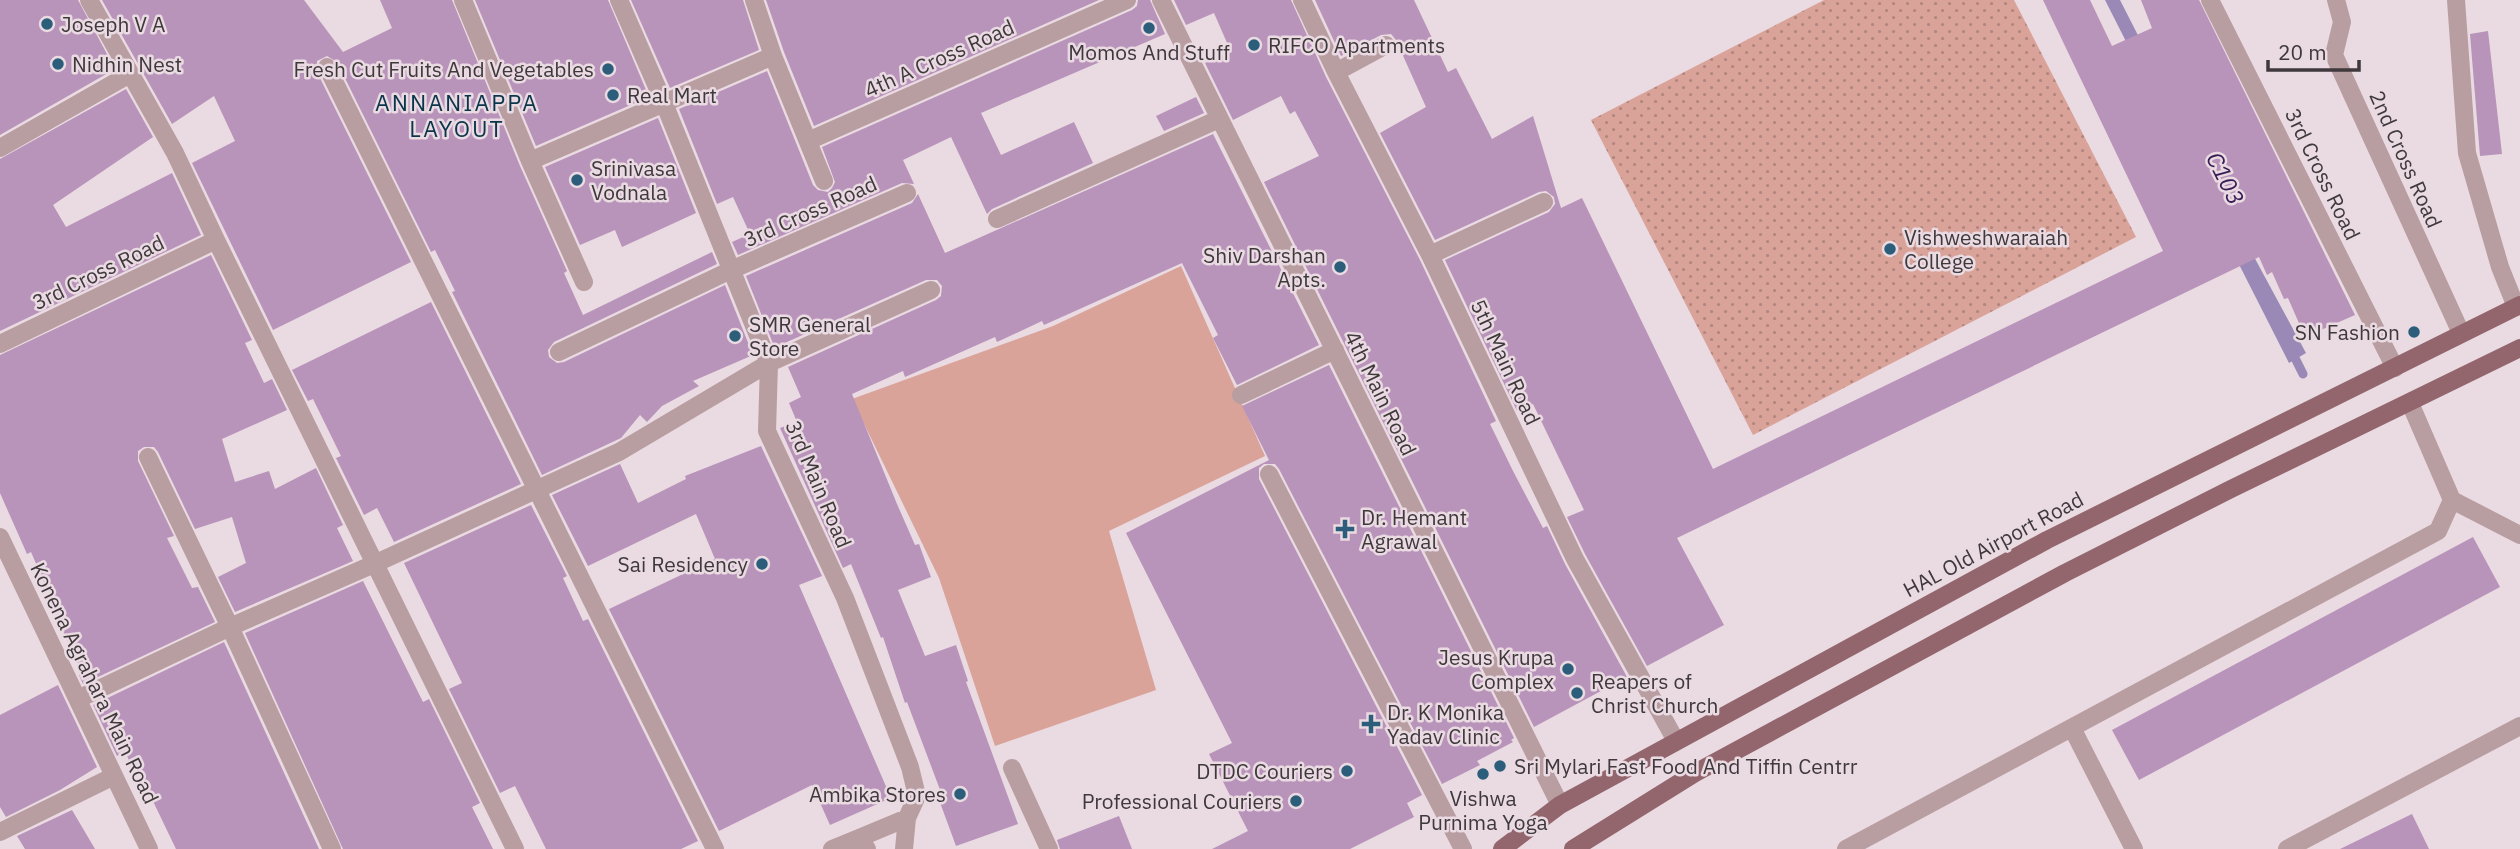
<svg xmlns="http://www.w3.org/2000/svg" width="2520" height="849" font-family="'IBM Plex Sans',sans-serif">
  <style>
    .green { fill: #daa399 }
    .park { fill: url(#park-dots) }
    .water { fill: #9a89b6 }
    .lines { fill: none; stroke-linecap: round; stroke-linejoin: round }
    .stream { stroke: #9a89b6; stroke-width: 9 }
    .building { fill: #b893ba }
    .street { stroke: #b89da1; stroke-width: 18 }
    .primary { stroke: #93666e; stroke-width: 18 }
    .poi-dot { fill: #2c5e7b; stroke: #eadae2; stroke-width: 2.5 }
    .labels { text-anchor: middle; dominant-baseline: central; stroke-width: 5; stroke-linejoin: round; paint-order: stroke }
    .poi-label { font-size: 21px; fill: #3f393c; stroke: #eadae2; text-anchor: start }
    .street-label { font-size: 21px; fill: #3f393c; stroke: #eadae2 }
    .neighbourhood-label { font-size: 23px; letter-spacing: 2px; fill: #0a354b; stroke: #eadae2 }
    .water-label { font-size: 23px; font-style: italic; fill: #371c55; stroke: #eadae2 }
  </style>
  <defs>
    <pattern id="park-dots" width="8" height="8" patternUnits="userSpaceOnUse" patternTransform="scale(1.75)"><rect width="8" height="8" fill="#daa399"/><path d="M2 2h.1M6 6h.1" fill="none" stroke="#b2867e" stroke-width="1.8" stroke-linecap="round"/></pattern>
  </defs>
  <rect width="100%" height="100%" fill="#eadae2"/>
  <path class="green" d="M1181,266L1265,456L1109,531L1156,690L995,746L939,578L852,399L1053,326Z"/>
  <path class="park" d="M1824,0H2014L2136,237L1753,435L1591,120Z"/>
  <path class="water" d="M2105,0H2120L2199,155L2306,353L2289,363Z"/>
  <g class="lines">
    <path class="stream" d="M2291,350L2303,374"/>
  </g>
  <path class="building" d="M0,0H78L115,69L0,135Z
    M102,0H304L343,52L392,28L380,0H452L520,166L567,271L564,273L583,315L712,252L717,264L554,342L548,350L549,357L557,363L564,362L725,285L753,355L693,381L699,386L662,406L647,422L640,415L621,438L542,475L452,292L455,291L435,250L431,252L337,62L327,56L317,61V72L411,262L273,330L192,163L235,141L214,96L172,124Z
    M475,0H608L649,97L536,146Z
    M631,0H743L759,50L670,88Z
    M766,0H1099L814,126L784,52Z
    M1138,0H1150L1165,34L981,113L1001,155L1074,122L1093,163L992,209L987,214L951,137L903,160L914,184L902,183L738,255L732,242L750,234L733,197L717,204L679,109L767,71L813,185L818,190L828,192L832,188L835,182L822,147L1132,10L1137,6Z
    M1174,0H1291L1326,77L1420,260L1496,421L1490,424L1513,471L1543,528L1547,526L1565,564L1627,677L1534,727L1264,182L1319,156L1295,111L1290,114L1281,96L1233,120L1205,63L1231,52L1214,13L1186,25Z
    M1315,0H1414L1448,72L1456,68L1492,139L1533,116L1561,208L1582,198L1713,469L2163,251L2043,0H2090L2112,46L2152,28L2141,0H2199L2355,315L2305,337L2288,298L2284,299L2272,272L2267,275L2259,257L1677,538L1724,625L1647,666L1585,554L1567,517L1584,510L1533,404L1517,411L1445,260L1549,212L1555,204L1554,197L1546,191L1539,192L1435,240L1380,133L1426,107L1396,40L1391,34L1381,35L1341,56Z
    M2488,31L2502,154L2480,156L2470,34Z
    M126,89L153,137L53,205L66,227L172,173L201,235L0,331V159Z
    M1196,97L1204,113L1164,131L1156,116Z
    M658,118L696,213L622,247L615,230L580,245L545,167Z
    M1213,134L1319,345L1237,385L1213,338L1218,335L1182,263L1044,325L1042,321L997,342L995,337L905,377L903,371L852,394L897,504L915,545L919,544L931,577L898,590L925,656L956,645L968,681L966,682L1018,824L956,846L938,797L942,795L907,702L905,703L883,637L881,638L851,564L843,568L780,428L797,422L789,403L801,397L788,367L936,300L941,296L942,286L937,280H926L778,346L777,344L774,346L746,276L912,203L918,194L945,253Z
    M211,255L252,340L245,343L264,383L272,379L287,410L222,439L235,482L269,471L275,489L316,468L343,525L337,528L353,561L235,612L218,577L246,563L232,517L195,529L158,452L154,447H144L138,451V461L174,536L167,538L192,588L198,587L215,622L83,684L79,675L82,673L52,606L54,605L31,552L27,554L0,493V355Z
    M431,302L521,484L394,542L377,508L364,515L336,458L341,456L313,399L308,401L292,370Z
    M1329,365L1514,738L1511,740L1513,742L1477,761L1480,765L1442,784L1279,469L1275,464H1264L1259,468V479L1422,795L1407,803L1414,817L1350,849H1212L1248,831L1209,754L1232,743L1126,533L1269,460L1242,406Z
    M761,446L822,576L799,585L891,798L830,825L812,785L719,831L609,609L715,559L696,514L588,566L552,495L620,464L638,503L686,479L685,476Z
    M531,505L567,576L563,578L583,621L588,619L698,841L681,849H546L515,786L500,793L449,689L462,683L404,563Z
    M2473,537L2500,587L2139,780L2112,730Z
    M363,581L423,702L429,699L480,803L472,807L493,849H343L245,633Z
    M224,642L319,849H176L138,770L134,772L125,751L117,756L93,705Z
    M58,685L97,767L60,790L6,817L0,807V715Z
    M72,810L95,849H25L17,836Z
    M2412,814L2429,849H2340Z
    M1119,816L1132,849H1060L1057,840Z"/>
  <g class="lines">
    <path class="street" d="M89,0L175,153L216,240L515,849
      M463,0L530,161L584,282
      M619,0L664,103L769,363L767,431L845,598L910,767L917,796L907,818L859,838
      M754,0L773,56L824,181
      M1161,0L1560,805
      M1302,0L1336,72L1430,255L1575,559L1676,741
      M2210,0L2395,368
      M2336,0L2342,22L2334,55L2461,333
      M2456,0L2467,153L2500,267L2516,307
      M327,67L715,849
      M1336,72L1386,45
      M808,141L1127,0
      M0,148L130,74
      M530,161L773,56
      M997,219L1219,119
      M1430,255L1544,202
      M0,344L216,240
      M559,352L731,270L907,193
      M1241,395L1335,350
      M2410,403L2452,500L2520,535
      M148,457L230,627L332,849
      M1269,474L1463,849
      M0,537L149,849
      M78,699L230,627L374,564L619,452L769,363L931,290
      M2072,728L2134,849
      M1012,768L1049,849
      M0,832L114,776
      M832,849L859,838L867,849
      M904,849L907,818
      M1846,849L2438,531L2452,500
      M2287,849L2520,726"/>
    <path class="primary" d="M1502,849L1560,805L2047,540L2520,305
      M1573,849L1695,773L2065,573L2231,489L2520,348"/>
  </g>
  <g class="poi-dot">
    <circle cx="47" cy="24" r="7"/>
    <circle cx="1149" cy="28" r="7"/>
    <circle cx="1254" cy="45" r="7"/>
    <circle cx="58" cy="64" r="7"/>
    <circle cx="608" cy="69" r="7"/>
    <circle cx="613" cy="95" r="7"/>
    <circle cx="577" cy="180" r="7"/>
    <circle cx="1890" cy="249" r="7"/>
    <circle cx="1340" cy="267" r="7"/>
    <circle cx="2414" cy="332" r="7"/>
    <circle cx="735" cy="336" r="7"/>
    <path d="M1341.5 518.5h7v7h7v7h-7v7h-7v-7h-7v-7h7z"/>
    <circle cx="762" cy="564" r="7"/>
    <circle cx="1568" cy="669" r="7"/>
    <circle cx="1577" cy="693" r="7"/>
    <path d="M1367.5 713.5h7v7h7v7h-7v7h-7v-7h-7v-7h7z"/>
    <circle cx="1500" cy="766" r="7"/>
    <circle cx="1347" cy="771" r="7"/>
    <circle cx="1483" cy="774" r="7"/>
    <circle cx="960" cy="794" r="7"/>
    <circle cx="1296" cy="801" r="7"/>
  </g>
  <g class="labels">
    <g class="poi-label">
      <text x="61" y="24">Joseph V A</text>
      <text x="1268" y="45">RIFCO Apartments</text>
      <text x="1149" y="52" text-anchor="middle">Momos And Stuff</text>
      <text x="72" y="64">Nidhin Nest</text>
      <text x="594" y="69" text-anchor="end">Fresh Cut Fruits And Vegetables</text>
      <text x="627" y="95">Real Mart</text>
      <text x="591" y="168">Srinivasa<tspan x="591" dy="24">Vodnala</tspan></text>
      <text x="1904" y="237">Vishweshwaraiah<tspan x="1904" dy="24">College</tspan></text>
      <text x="1326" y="255" text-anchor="end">Shiv Darshan<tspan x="1326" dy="24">Apts.</tspan></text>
      <text x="749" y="324">SMR General<tspan x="749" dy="24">Store</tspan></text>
      <text x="2400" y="332" text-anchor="end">SN Fashion</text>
      <text x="1361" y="517">Dr. Hemant<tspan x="1361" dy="24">Agrawal</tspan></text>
      <text x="748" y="564" text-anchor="end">Sai Residency</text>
      <text x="1554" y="657" text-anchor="end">Jesus Krupa<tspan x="1554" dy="24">Complex</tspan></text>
      <text x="1591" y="681">Reapers of<tspan x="1591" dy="24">Christ Church</tspan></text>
      <text x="1387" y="712">Dr. K Monika<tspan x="1387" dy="24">Yadav Clinic</tspan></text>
      <text x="1514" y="766">Sri Mylari Fast Food And Tiffin Centrr</text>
      <text x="1333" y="771" text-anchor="end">DTDC Couriers</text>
      <text x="946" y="794" text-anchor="end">Ambika Stores</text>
      <text x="1483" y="798" text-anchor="middle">Vishwa<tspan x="1483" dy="24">Purnima Yoga</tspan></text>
      <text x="1282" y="801" text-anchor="end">Professional Couriers</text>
    </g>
    <g class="street-label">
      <text transform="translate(939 58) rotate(-24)">4th A Cross Road</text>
      <text transform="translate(2406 159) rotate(66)">2nd Cross Road</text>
      <text transform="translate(2323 174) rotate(64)">3rd Cross Road</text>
      <text transform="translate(810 211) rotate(-24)">3rd Cross Road</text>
      <text transform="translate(98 272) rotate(-26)">3rd Cross Road</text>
      <text transform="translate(1506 362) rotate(65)">5th Main Road</text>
      <text transform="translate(1381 393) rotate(64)">4th Main Road</text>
      <text transform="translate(819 484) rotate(67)">3rd Main Road</text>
      <text transform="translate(1993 544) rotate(-28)">HAL Old Airport Road</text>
      <text transform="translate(95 683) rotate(64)">Konena Agrahara Main Road</text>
    </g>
    <g class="neighbourhood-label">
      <text x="457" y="102">ANNANIAPPA<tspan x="457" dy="26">LAYOUT</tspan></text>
    </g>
    <g class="water-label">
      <text transform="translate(2226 178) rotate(63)">C103</text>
    </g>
  </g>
  <path d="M2268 60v10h91v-10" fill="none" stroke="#3f393c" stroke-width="3.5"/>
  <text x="2278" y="60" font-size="21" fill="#3f393c" stroke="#eadae2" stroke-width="5" paint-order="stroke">20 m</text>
</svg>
